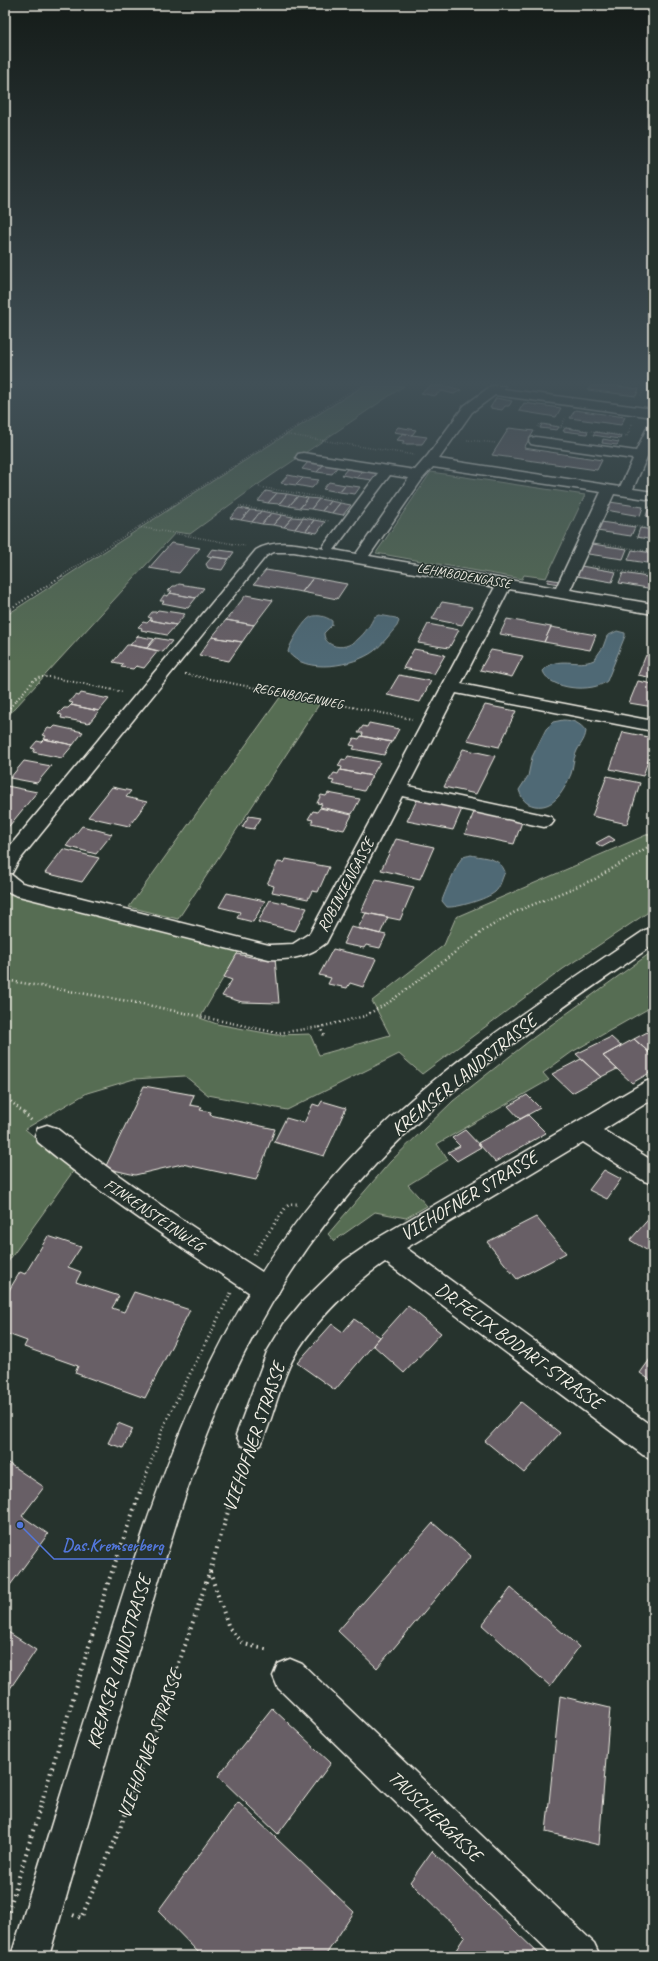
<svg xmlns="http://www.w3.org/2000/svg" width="658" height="1961" font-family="Caveat,sans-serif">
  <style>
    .green { fill: #576d52; stroke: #a6af9d }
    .water { fill: #506974; stroke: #929fa2 }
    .building { fill: #675e66; stroke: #f4f1e8 }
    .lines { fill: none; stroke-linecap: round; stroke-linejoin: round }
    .minor-casing { stroke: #f4f1e8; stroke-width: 3 }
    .major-casing { stroke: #f4f1e8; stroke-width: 3 }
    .path-far4 { stroke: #f4f1e8; stroke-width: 1.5; stroke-dasharray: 0.5 2; stroke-linecap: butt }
    .path-far3 { stroke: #f4f1e8; stroke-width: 2; stroke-dasharray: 1 2.5; stroke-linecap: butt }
    .path-far2 { stroke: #f4f1e8; stroke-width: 2.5; stroke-dasharray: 1 3; stroke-linecap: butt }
    .path-far1 { stroke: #f4f1e8; stroke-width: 3; stroke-dasharray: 1 3.5; stroke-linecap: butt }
    .path { stroke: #f4f1e8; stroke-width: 4; stroke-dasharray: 1.5 4.5; stroke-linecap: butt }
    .minor { fill: #26332d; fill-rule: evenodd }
    .major { fill: #26332d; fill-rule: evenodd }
    .labels { text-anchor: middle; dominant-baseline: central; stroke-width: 3; stroke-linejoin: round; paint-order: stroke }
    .far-street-label { font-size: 13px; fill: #f4f1e8; stroke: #26332d }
    .street-label { font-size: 16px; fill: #f4f1e8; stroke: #26332d }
    .near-street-label { font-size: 19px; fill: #f4f1e8; stroke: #26332d }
    .leader { fill: none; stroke: #5377dc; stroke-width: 1.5 }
    .callout-dot { fill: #5377dc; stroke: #26332d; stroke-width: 1.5 }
    .callout-label { font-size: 17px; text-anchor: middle; font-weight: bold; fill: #5377dc; stroke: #26332d; stroke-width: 3; stroke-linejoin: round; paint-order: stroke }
  </style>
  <rect width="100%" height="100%" fill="#26332d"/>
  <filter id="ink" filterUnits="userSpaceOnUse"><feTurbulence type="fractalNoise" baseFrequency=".025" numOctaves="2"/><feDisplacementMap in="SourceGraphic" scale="8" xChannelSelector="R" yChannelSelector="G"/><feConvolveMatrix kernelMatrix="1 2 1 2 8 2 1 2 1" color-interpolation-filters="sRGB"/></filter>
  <g filter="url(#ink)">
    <path class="green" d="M363,386H404L256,486L190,534L176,532L5,719V616L219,477Z
      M431,472L585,495L546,578L524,575L522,579L376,553Z
      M281,696L320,703L178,919L129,907Z
      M653,832V909L563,969L422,1074L399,1054L287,1110L208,1095L185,1076L134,1079L87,1093L25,1129L74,1170L5,1266V893L239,951L200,1018L217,1024L276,1035L310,1034L319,1055L390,1035L372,1001L444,945L456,917Z
      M653,951V992L646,996L653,1002V1006L572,1052L543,1073L549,1080L437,1144L448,1160L408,1185L427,1206L406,1218L375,1212L334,1241L328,1234L390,1162L453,1101L533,1038Z"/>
    <path class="water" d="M379,615L396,618L399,621L397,626C390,634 383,644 374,651C354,666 305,675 288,652C289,645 302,624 308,619C314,613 326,616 332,621V625L324,633C324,639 327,642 332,645C351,653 368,631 374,617Z
      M617,631L625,633V636L607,681C593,693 549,690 543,671C557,654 577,668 594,660L603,647L607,636Z
      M563,720C573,720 580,723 586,731C585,741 579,745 576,753C573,760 573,768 571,774C564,790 555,809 535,806C525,804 522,799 519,790L528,776L532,757L546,729L553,722Z
      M471,855C484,858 500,857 505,872C502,878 500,888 495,892C487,899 457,908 447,907L442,901C443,896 459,860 462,858C464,856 468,856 471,855Z"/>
    <path class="building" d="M430,386H447L461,390L454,394L442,391L434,396L421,393Z
      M590,386H618L639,389L636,396L588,390Z
      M496,398L512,401L509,406H505L502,410L490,408Z
      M524,403L561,408L556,417L519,411Z
      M575,410L625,417L621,425L570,418Z
      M542,424L559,427L557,430L540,428Z
      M398,427L416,430L412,435L394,432Z
      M509,428L534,431L524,448L602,460L597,470L492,455Z
      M565,428L588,431L587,434L563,431Z
      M595,432L621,436L620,439L593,435Z
      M403,433L412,435L427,437L422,444H402L404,441L397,440Z
      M603,439L619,442L617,445L602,443Z
      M308,462L324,464L317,472L302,469Z
      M324,464L338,466L332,474L317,472Z
      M348,468L363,470L357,478L342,475Z
      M363,470L379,473L373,480L357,478Z
      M288,475L303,478L296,485L281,483Z
      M303,478L319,480L312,488L296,485Z
      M329,482L345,485L339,492L323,489Z
      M345,485L360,487L355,494L339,492Z
      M266,491L277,493L268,503L258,501Z
      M277,493L287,494L279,504L268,503Z
      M287,494L298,496L289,506L279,504Z
      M298,496L308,498L300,508L289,506Z
      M308,498L319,499L311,509L300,508Z
      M319,499L330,501L322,511L311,509Z
      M330,501L340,503L332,513L322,511Z
      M610,502L643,507L640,516L606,510Z
      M340,503L351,505L343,515L332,513Z
      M649,507L653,508V517L646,516Z
      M239,508L250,510L241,520L230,518Z
      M250,510L261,511L252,522L241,520Z
      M261,511L271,513L262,524L252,522Z
      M271,513L282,515L273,525L262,524Z
      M282,515L293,517L284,527L273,525Z
      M293,517L303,518L295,529L284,527Z
      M303,518L314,520L306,531L295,529Z
      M314,520L325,522L317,533L306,531Z
      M601,522L635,527L631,536L597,531Z
      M640,528L653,530V540L637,537Z
      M171,543L200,548L179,573L149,568Z
      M592,544L627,549L623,559L588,554Z
      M212,549L234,552L229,559L207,556Z
      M632,550L653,553V564L628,560Z
      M212,557L229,559L222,570L208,568L206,564Z
      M581,566L616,572L612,582L577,576Z
      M266,570L313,578L302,592L254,584Z
      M623,573L653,578V589L619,583Z
      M313,578L347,584L337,599L302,592Z
      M548,579L560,581L559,584L547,582Z
      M179,584L204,588L196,598L170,593L172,591H168L173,586H176Z
      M170,593L196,598L188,608L162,603L164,601H160L164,595L168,596Z
      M246,595L273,600L254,625L226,620Z
      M442,602L472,607L462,625L432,619Z
      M158,610L185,614L176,625L150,620L151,618L148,617L152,612H156Z
      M507,619L551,627L544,642L500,634Z
      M150,620L176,625L167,635L141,630L142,628L138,627L143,622L147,623Z
      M226,620L254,625L242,642L212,637Z
      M428,624L459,630L449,648L418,643Z
      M551,627L596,635L590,650L544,642Z
      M138,636L154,639L147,648L130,645Z
      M212,637L242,642L229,661L199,655Z
      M156,638L172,641L163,652L147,648Z
      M127,645H130L158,651L144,668L136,666L133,669L121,667L123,664L113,662Z
      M414,649L445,655L434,674L403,668Z
      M491,650L523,656L512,677L480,670Z
      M646,655L653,656V678L638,675Z
      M399,675L431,681L420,702L387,695Z
      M638,681L653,684V707L629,703Z
      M81,693L109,699L99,711L71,705L73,703L69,702L75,695L79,696Z
      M71,705L99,711L89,723L61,718L62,715L58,714L64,708H68Z
      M485,705L516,711L499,747L467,740Z
      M369,723L399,729L392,742L362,736L363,733H358L363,726L367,727Z
      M55,726L83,732L73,745L44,739L46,736L42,735L48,728L52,729Z
      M623,732L653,738V746L643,776L610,769Z
      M361,736L391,742L384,755L353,749L355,746L350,745L354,738L359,739Z
      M44,739L73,745L62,758L33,752L35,749L31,748L37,741L41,742Z
      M463,749L495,756L476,794L444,787Z
      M348,756L380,762L372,776L341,770L342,767L338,766L342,759L346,760Z
      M24,761L51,766L37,783L10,778Z
      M340,770L372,776L364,791L332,784L334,781L329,780L334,773L338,774Z
      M607,776L640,783L627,824L592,816Z
      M7,786L37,792L5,831V788Z
      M112,787L131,791L126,797L147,802L129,826L88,817Z
      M328,793L360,799L352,814L320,807L322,804L317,803L321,795L326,796Z
      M417,800L462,809L453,830L407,821Z
      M320,808L352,815L344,830L311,823L313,820L308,819L313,811L317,812Z
      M474,812L522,822L514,844L465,834Z
      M249,816L261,818L254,829L242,827Z
      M82,826L112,834L96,854L66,846Z
      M609,836L615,840L602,847L596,843Z
      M396,839L434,847L420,879L381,870Z
      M63,849L99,858L82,882L45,873Z
      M286,859L329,867L318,892L312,891L308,899L272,892L274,886L267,884L278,862L284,863Z
      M376,879L414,887L400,920L361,912Z
      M227,893L265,901L253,922L237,918L240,912L219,907Z
      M270,900L307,908L295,931L258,922Z
      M366,913L388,917L380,934L358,928Z
      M351,927L386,935L380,948L366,945L364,948L343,944Z
      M333,949L376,959L363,987L350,983L347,988L328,984L331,978L319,975Z
      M237,954L260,959L275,958L279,1003L242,1002L222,996L232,980L224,977Z
      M653,1029V1056L634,1039Z
      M611,1037L621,1046L603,1056L617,1069L601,1077L576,1054Z
      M634,1039L653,1056V1071L632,1083L603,1056Z
      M581,1059L601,1077L572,1093L552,1074Z
      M144,1086L194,1095L190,1105L202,1107L200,1110L211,1112L210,1115L275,1129L256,1180L182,1164L135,1175L105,1168Z
      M527,1095L540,1108L520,1119L508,1106Z
      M322,1101L346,1108L324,1156L274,1142L286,1118L304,1123L313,1104L319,1106Z
      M528,1115L546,1133L495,1162L478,1143Z
      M465,1130L481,1147L457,1161L448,1152L460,1146L452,1138Z
      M604,1170L621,1179L607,1199L589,1190Z
      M653,1214V1254L630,1240Z
      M536,1217L566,1253L517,1279L487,1242Z
      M48,1236L81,1247L68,1267L81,1272L76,1282L119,1296L112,1308L124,1312L134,1292L190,1310L145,1398L75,1373L78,1366L24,1347L27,1341L5,1333V1297L20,1272L25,1274Z
      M408,1306L441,1333L404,1373L373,1345Z
      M354,1319L380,1337L335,1390L297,1363L332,1324L343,1332Z
      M653,1355V1382L640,1373Z
      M521,1402L560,1433L524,1473L485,1441Z
      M118,1423L133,1429L123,1448L108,1443Z
      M5,1461L44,1487L22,1516L48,1534L5,1592Z
      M433,1523L471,1556L377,1668L338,1631Z
      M511,1588L579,1647L550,1686L482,1625Z
      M5,1630L36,1650L5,1696Z
      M560,1696L610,1708L599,1845L546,1832Z
      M272,1708L331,1763L278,1834L218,1776Z
      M238,1802L354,1912L325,1956H202L158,1911Z
      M432,1851L541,1956H452L465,1936L410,1882Z"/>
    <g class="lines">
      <g class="minor-casing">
        <path id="minor" d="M491,386H505L503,389L653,409V417L495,395L472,412L439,459L620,487L633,459L536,445L531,444L529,441L531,438L536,437L636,451L647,428L648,425L653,424V443L633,489L653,492V500L614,494L570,590L653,604V614L509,589L461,684L653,721V731L456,693L408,786L544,815L551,817L554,821L551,825L544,827L402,796L326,943C308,957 291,960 269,959L15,895L5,890V852L256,550C277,538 301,545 324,549L323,547L325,544L378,473L303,461L298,460L296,457L298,454L303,453L415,470L428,455L464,406ZM433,467L601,492L556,588L369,556L423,478ZM390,475L409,478L356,554L334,550ZM274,552H294L495,587L310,933L293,944L269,945L22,883L9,873H12L18,862L266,556Z
          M653,1079V1099L603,1130L653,1161V1184L644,1181L583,1142L406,1248L653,1427V1459L643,1455L385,1262C352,1284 305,1330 289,1367C278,1392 272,1420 261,1445L251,1449L241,1445L236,1435L267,1352L284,1324L303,1301L344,1261L376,1239L645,1082Z
          M47,1125L56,1128C126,1184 200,1232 276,1281L280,1289L276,1297L266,1301L256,1297C182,1248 107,1199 38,1142L35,1135L38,1128Z
          M290,1659L302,1664L594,1943L600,1956H554L278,1688L273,1676L278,1664Z"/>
      </g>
      <g class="major-casing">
        <path id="major" d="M653,928V945C555,1013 456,1078 375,1165C313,1231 264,1308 227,1389C186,1478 161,1574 133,1668C105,1764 77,1860 49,1956H11C41,1860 70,1764 100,1668C158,1478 215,1298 357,1151C442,1063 545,998 645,930Z"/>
      </g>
      <path class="path-far4" d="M641,396L646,386
        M538,427L540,424L627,436
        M560,428L566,417
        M283,434L414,455
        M627,436L632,424
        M467,440L496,443
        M259,487L343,501
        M239,506L329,521
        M614,523L653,529
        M139,527L245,546
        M604,544L653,552
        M592,566L653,576
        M60,577L359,386"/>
      <path class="path-far3" d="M651,576H653
        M5,612L62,576
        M185,674L412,719
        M5,713L34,680L41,677H50L123,692"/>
      <path class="path-far2" d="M5,980L133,1002L278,1033L320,1027L365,1016L391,1001L483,931L515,912L595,879L653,844
        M320,1027L325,1038
        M5,1096L25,1114"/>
      <path class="path-far1" d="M24,1113L32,1121
        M254,1254L286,1207L290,1204H297
        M141,1490L165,1423L231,1293
        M234,1490L244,1458"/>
      <path class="path" d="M210,1572L229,1628L244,1644L269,1650
        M73,1915L81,1918L119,1831L167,1699L210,1571L235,1489
        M5,1923L109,1580L141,1489"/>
      <use href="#minor" class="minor"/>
      <use href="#major" class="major"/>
    </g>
  </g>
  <linearGradient id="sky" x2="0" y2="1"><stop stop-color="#151c19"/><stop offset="0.58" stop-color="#415057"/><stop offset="1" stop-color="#415057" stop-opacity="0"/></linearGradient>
  <rect width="658" height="661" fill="url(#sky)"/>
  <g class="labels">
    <g class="far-street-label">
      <text transform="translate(464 576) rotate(10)">LEHMBODENGASSE</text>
      <text transform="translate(298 696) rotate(11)">REGENBOGENWEG</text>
    </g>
    <g class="street-label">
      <text transform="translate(346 885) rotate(-62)">ROBINIENGASSE</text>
      <text transform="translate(154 1215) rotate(34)">FINKENSTEINWEG</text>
    </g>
    <g class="near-street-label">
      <text transform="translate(464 1075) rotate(-39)">KREMSER LANDSTRASSE</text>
      <text transform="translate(469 1196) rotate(-31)">VIEHOFNER STRASSE</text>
      <text transform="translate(519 1346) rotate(36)">DR.FELIX BODART-STRASSE</text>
      <text transform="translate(254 1437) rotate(-71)">VIEHOFNER STRASSE</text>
      <text transform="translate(119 1662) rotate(-73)">KREMSER LANDSTRASSE</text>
      <text transform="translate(150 1744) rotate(-70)">VIEHOFNER STRASSE</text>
      <text transform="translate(435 1816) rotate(44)">TAUSCHERGASSE</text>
    </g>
  </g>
  <path class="leader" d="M20 1525L54 1559H171"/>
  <circle class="callout-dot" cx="20" cy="1525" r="4"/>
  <g class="callout-label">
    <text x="113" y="1551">Das.Kremserberg</text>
  </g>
  <rect width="658" height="1961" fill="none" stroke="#26332d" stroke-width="20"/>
  <rect x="10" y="10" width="638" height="1941" fill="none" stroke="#f4f1e8" stroke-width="1.5" filter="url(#ink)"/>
</svg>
